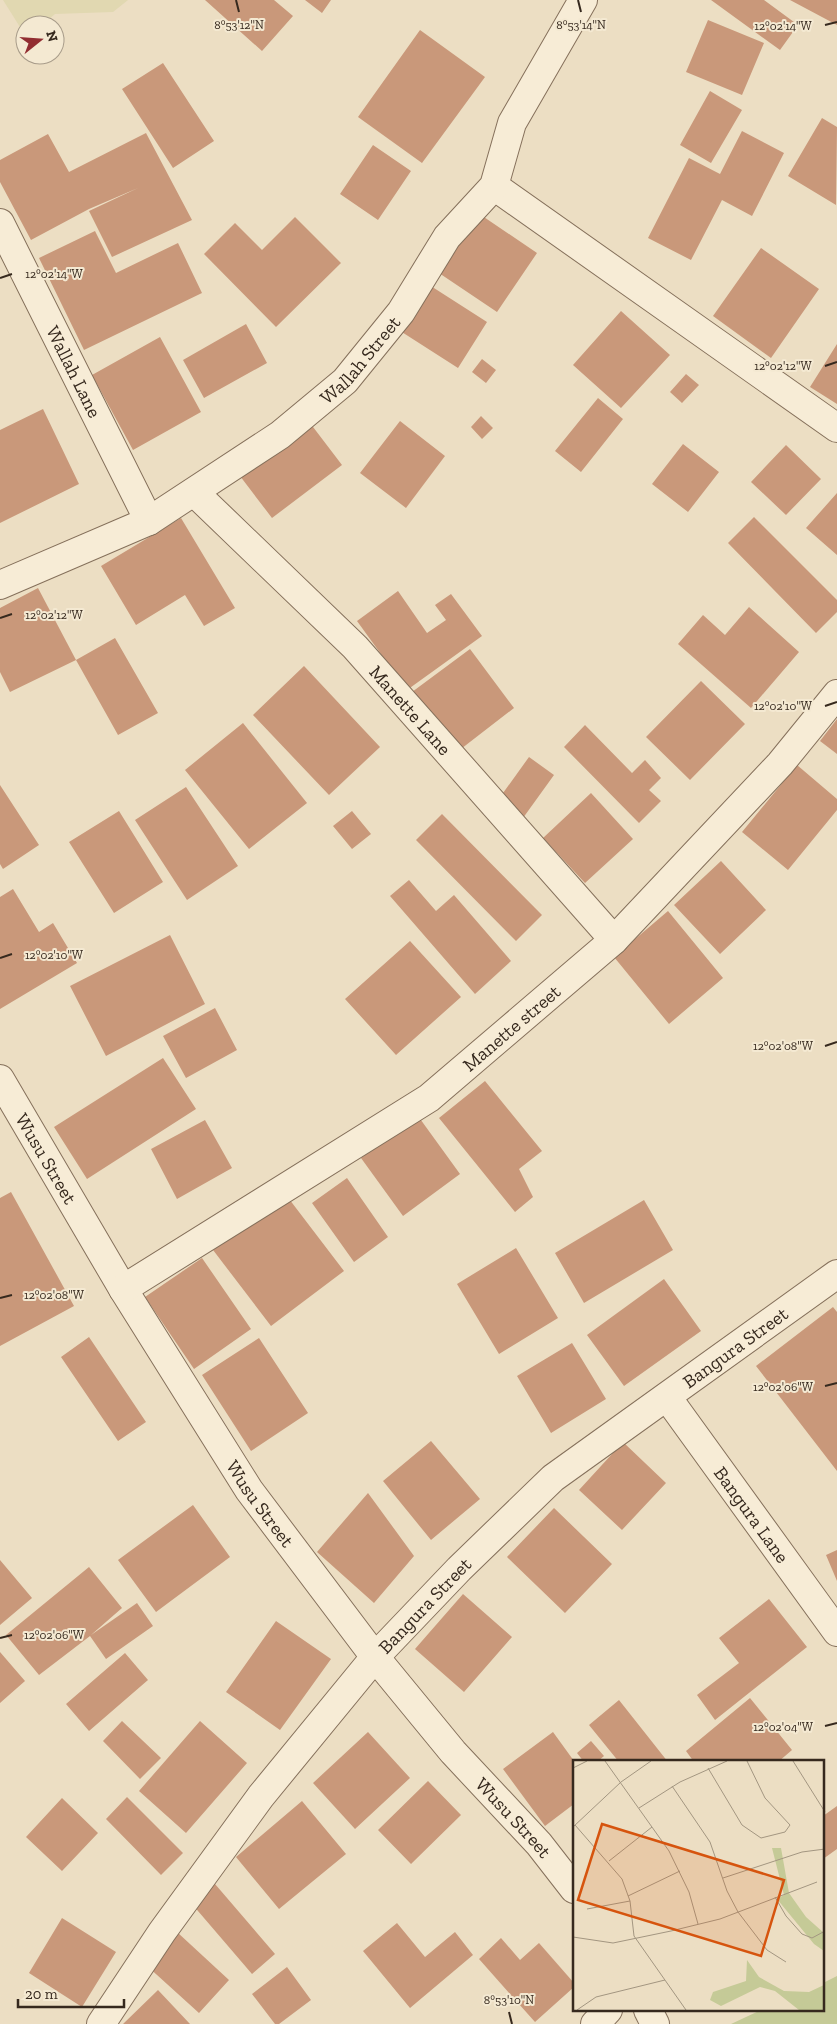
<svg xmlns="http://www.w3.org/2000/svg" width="837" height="2024" font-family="'Zilla Slab',serif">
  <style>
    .farmland { fill: #e1d8b1 }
    .green { fill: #c5ca97 }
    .building { fill: #c9987a }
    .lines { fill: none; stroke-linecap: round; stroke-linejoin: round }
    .minor-casing { stroke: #85705b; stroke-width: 30 }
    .minor { stroke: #f7ecd6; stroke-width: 28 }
    .ticks { fill: none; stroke: #36291e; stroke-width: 2 }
    .labels { text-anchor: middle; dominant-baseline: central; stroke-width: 4; stroke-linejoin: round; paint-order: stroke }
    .street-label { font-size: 19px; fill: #36291e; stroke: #f4e9d2 }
    .inset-road { fill: none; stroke: #a39681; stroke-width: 1 }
    .view { fill: #d6540e; fill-opacity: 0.15; stroke: #d6540e; stroke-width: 2.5 }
    .inset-edge { fill: none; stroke: #36291e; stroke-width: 2.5 }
    .ticks-label { font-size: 12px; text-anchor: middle; fill: #36291e; stroke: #f4e9d2; stroke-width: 4; stroke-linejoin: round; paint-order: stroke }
  </style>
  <rect width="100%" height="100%" fill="#ecdec3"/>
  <path class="farmland" d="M3,0H128L113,12L55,14L42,25H25V35Z"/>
  <path class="green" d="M837,1976V2024H731L761,2010H823V1983Z"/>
  <path class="building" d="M205,0H274L293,16L262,51Z
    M305,0H331L322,13Z
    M711,0H764L798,25L780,50Z
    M790,0H837V25Z
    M708,20L764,43L742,95L686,72Z
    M420,30L485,77L422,163L358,117Z
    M163,63L214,141L173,168L122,89Z
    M710,91L742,110L711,163L680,145Z
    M822,118L837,127L836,205L788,176Z
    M742,131L784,153L752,216L722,200L691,260L648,238L689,158L720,174Z
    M146,133L192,220L112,257L89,211L138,188L89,209L31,240L0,182V160L48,134L69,172Z
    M373,145L411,171L378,220L340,194Z
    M475,211L537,253L497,312L436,271Z
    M295,217L341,263L276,327L204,254L235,223L262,250Z
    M95,231L116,273L178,243L202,293L84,350L39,258Z
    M761,248L819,289L771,358L713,316Z
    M423,281L487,322L458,368L394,327Z
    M621,311L670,355L621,408L573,365Z
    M246,324L267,363L204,398L183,360Z
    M160,337L201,412L133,450L92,375Z
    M837,344V404L810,387Z
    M482,359L496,370L486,383L472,372Z
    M686,374L699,385L682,403L670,392Z
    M598,398L623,419L581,472L555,451Z
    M43,409L79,484L0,523V430Z
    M481,416L493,428L482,439L471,427Z
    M400,421L445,456L406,508L360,473Z
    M310,423L342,465L272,518L240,476Z
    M683,444L719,472L688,512L652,484Z
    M786,445L821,479L786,515L751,482Z
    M837,493V555L806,528Z
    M754,517L837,600V612L816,633L728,543Z
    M181,518L235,608L204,626L185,595L136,625L101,566Z
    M38,588L76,660L10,692L0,672V608Z
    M398,591L427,633L446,620L435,605L451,594L482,636L407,690L357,621Z
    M749,607L799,652L751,708L678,644L703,615L725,635Z
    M115,638L158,713L118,735L76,660Z
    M470,649L514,708L457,752L412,692Z
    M304,666L380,747L329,795L253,715Z
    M701,681L745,724L690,780L646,737Z
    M837,719V754L820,741Z
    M243,723L307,803L249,849L185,770Z
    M585,725L632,773L645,760L661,778L649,790L661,801L639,823L564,747Z
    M529,757L554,775L523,818L498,800Z
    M797,765L837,799V810L788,870L742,832Z
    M0,785L39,845L3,869L0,864Z
    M186,787L238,866L187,900L135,820Z
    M591,793L633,839L585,883L543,838Z
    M119,811L163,882L114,913L69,842Z
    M352,811L371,834L352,849L333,826Z
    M442,814L542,915L516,941L416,840Z
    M721,861L766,910L720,954L674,905Z
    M409,880L436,911L454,895L511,961L475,994L390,896Z
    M13,889L39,932L53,923L77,963L0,1009V897Z
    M668,911L723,978L669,1024L614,957Z
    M170,935L205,1004L106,1056L70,986Z
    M410,941L461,997L396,1055L345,999Z
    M215,1008L237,1050L186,1078L163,1036Z
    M163,1058L196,1109L87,1179L54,1127Z
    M485,1081L542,1151L519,1169L533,1197L515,1212L439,1118Z
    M418,1116L460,1174L403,1216L361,1158Z
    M205,1120L232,1168L177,1199L151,1149Z
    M347,1178L388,1237L354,1262L312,1203Z
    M283,1191L344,1271L271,1326L210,1246Z
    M11,1192L74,1306L0,1346V1198Z
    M644,1200L673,1250L584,1303L555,1253Z
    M516,1248L558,1318L499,1354L457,1284Z
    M202,1258L251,1329L194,1369L145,1297Z
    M664,1279L701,1331L624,1386L587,1335Z
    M833,1307L837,1312V1471L756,1366Z
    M89,1337L146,1422L118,1441L61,1357Z
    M259,1338L308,1413L251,1451L202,1375Z
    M572,1343L606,1399L551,1433L517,1376Z
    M431,1441L480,1499L431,1540L383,1481Z
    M623,1442L666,1483L622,1530L579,1490Z
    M368,1493L414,1556L374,1603L317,1552Z
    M193,1505L230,1557L156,1612L118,1560Z
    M554,1508L612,1564L565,1613L507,1557Z
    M837,1550V1581L826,1555Z
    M0,1560L32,1598L0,1625Z
    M89,1567L122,1608L91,1635L137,1603L153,1626L106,1659L90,1636L39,1675L6,1635Z
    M463,1594L512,1637L464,1692L415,1649Z
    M769,1599L807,1647L715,1720L697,1695L739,1663L719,1638Z
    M276,1621L331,1659L280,1730L226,1692Z
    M0,1652L25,1681L0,1703Z
    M125,1653L148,1680L89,1731L66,1704Z
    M750,1698L792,1750L778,1762H694L686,1751Z
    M619,1700L668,1762H619L589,1725Z
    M122,1721L161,1758L140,1779L103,1741Z
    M200,1721L247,1763L186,1833L139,1791Z
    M368,1732L410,1778L355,1829L313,1783Z
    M553,1732L574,1761V1804L545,1826L503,1769Z
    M591,1741L604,1756L597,1762H584L577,1753Z
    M428,1781L461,1815L411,1864L378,1830Z
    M127,1797L183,1853L161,1875L106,1819Z
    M62,1798L98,1833L62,1871L26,1837Z
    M302,1801L346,1854L279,1909L236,1857Z
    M837,1806V1849L823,1859V1816Z
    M215,1884L275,1954L252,1974L192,1904Z
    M62,1918L116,1952L82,2007L29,1973Z
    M397,1923L425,1957L455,1932L473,1955L410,2008L363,1951Z
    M177,1932L229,1980L199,2013L146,1965Z
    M501,1938L520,1960L539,1943L574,1983V1987L535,2022L479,1959Z
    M287,1967L311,2000L279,2024H275L252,1994Z
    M158,1990L190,2024H123Z"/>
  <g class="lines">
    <g class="minor-casing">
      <g id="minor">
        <path d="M494,186L837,428"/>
        <path id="s1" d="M0,223L149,521"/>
        <path id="s2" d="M195,493L355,647L614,940"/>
        <path id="s3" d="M0,585L149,521L280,435L345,381L401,312L447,237L494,186L512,123L583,0"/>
        <path id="s4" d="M0,1079L123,1289L249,1490L375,1657L453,1752L539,1844L574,1889"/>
        <path id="s5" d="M123,1289L429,1098L614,940L780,764L837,694"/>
        <path id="s6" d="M667,1397L837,1632"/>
        <path d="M648,2010L655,2024"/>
        <path id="s7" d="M101,2024L162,1932L261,1796L375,1657L459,1569L553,1478L837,1274"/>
        <path d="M595,2024L608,2010"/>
      </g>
    </g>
    <use href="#minor" class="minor"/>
  </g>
  <path class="ticks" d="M236,0L239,12M578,0L581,12M825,25L837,22M0,278L12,274M825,366L837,362M0,618L12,614M825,706L837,702M0,958L12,954M825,1046L837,1042M0,1298L12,1295M825,1386L837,1383M0,1638L12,1635M825,1726L837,1723M509,2012L512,2024"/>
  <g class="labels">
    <g class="street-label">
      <text stroke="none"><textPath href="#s3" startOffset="429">Wallah Street</textPath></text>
      <text stroke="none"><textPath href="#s1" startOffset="166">Wallah Lane</textPath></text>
      <text stroke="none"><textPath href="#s2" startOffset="306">Manette Lane</textPath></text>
      <text stroke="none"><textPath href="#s5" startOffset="469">Manette street</textPath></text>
      <text stroke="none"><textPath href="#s4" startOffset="92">Wusu Street</textPath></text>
      <text stroke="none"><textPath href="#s7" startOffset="935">Bangura Street</textPath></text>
      <text stroke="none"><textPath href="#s4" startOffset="498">Wusu Street</textPath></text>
      <text stroke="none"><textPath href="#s6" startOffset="145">Bangura Lane</textPath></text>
      <text stroke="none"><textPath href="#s7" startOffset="530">Bangura Street</textPath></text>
      <text stroke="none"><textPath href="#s4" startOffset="902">Wusu Street</textPath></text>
    </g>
  </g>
  <g transform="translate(573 1760)">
    <rect width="251" height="251" fill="#ecdec3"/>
    <path d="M199,88H208L216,133L233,157L251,173V191L241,184L204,139L211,135ZM174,200L186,217L211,231L236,232L251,225V250H226L202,231L187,227L148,246L137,240L140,232L173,221Z" fill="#c5ca97"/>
    <path class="inset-road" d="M32,1L96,91L116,132L125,164M220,1L252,52M0,8L14,1M135,8L169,65L188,78L212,72L217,65L192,38L174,1M99,26L137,82L154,131L165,152L194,190L213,202M66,48L107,22L154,1M2,65L49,119L57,141L61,176L113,250M0,67L48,22L78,1M36,101L79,67M150,118L229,92L252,89M55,136L107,111M202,137L213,156L229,174L239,178L252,171M14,149L57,141M0,177L40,183L98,171L147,159L244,122M4,250L23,237L92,220"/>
    <path class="view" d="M29,64L211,120L188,196L5,140Z"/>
    <rect width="251" height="251" class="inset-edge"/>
  </g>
  <g class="ticks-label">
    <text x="239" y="29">8°53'12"N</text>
    <text x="581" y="29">8°53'14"N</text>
    <text x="783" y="30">12°02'14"W</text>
    <text x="54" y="278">12°02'14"W</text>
    <text x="783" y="370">12°02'12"W</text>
    <text x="54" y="619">12°02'12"W</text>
    <text x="783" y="710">12°02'10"W</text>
    <text x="54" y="959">12°02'10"W</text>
    <text x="783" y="1050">12°02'08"W</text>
    <text x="54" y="1299">12°02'08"W</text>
    <text x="783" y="1391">12°02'06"W</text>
    <text x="54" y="1639">12°02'06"W</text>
    <text x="783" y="1731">12°02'04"W</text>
    <text x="509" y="2004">8°53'10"N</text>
  </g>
  <g transform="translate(40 40) rotate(73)"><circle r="24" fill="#f4e9d2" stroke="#a89c8a"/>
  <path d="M0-4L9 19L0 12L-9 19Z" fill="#922d31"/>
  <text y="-8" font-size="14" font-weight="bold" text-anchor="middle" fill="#36291e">N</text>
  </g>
  <path d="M18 1999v8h106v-8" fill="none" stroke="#36291e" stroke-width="2.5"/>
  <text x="25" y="1999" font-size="15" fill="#36291e" stroke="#f4e9d2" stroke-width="4" paint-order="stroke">20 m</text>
</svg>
